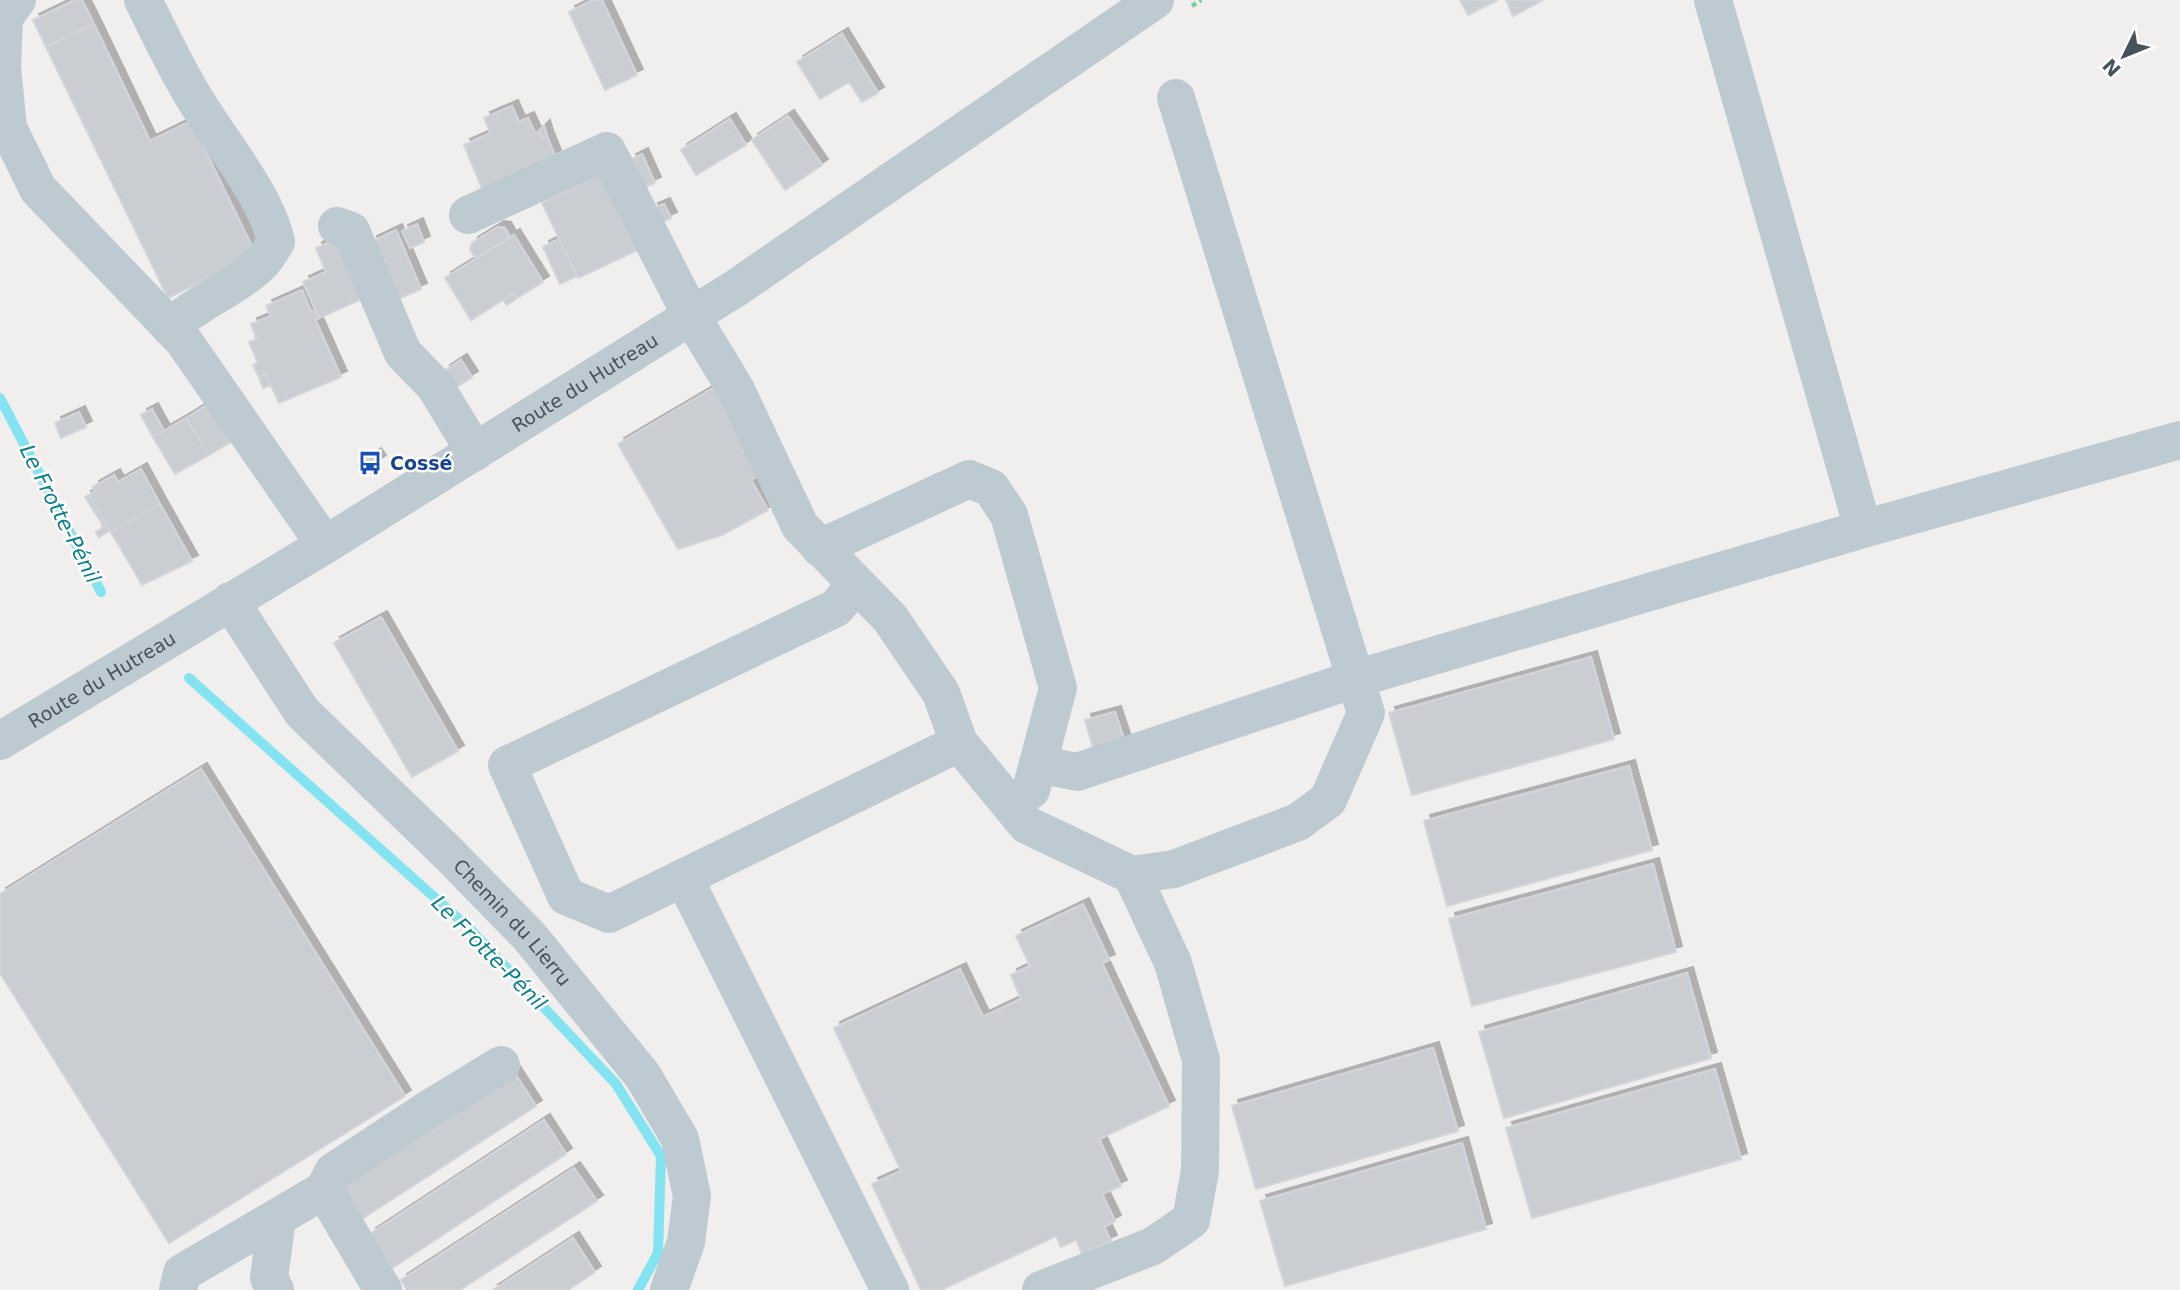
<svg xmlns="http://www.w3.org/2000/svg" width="2180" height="1290" font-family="'DejaVu Sans',sans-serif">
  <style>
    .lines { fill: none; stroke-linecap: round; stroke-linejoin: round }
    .stream { stroke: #84e3f0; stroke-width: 10 }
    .building { fill: #caced3; stroke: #d1d5da; stroke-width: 2; filter: url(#shadow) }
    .path { stroke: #70d199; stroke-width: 4.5; stroke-dasharray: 5 3.5; stroke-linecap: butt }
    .minor { stroke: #bdcad1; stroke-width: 38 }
    .labels { text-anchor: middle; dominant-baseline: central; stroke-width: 5; stroke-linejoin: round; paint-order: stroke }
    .street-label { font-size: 19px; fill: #45535c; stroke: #fff }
    .transit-label { font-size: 19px; font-weight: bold; fill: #164399; stroke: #fff; text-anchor: start }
    .water-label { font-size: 21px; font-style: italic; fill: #077f8f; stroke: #fff }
  </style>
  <defs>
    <filter id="shadow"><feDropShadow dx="6" dy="-6" stdDeviation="0" flood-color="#0004"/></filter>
  </defs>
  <rect width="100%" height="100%" fill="#f1eeee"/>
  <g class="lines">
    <path class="stream" d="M0,398L101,592
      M189,678L471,930L616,1084L661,1156L658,1253L638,1290"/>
  </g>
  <path class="building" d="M75,0H82L94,24L46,47L33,20Z
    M593,0H602L637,75L605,90L569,12Z
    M1460,0H1498L1468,15Z
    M1506,0H1543L1513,16Z
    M94,24L150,141L191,121L256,255L168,298L46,47Z
    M842,34L878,93L862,102L849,82L820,99L797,62Z
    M512,106L519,122L528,118L535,133L539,131L542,138L547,136L555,156L483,191L464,145L491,133L484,118Z
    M788,116L822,165L785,190L752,140Z
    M730,119L746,145L696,175L681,150Z
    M544,126L547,136L542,138L539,131Z
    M642,154L655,183L643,188L630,160Z
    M605,172L642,248L578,278L542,203Z
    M664,204L671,218L658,224L652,209Z
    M417,224L424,242L410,248L402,231Z
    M498,227L505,228L510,237L476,258L470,250L472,243Z
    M396,230L421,289L394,301L371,242Z
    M514,235L543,282L517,298L514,293L471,320L445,278Z
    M559,239L577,276L560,284L543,247Z
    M335,240L371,295L319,318L303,282L326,272L316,248Z
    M302,290L311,312L316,310L319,318L315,319L341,377L279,403L266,374L259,377L253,365L258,363L249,342L257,339L251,324L271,316L266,306Z
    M514,293L517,298L507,305L503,300Z
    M461,360L472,377L455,388L444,371Z
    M266,374L271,385L263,388L259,377Z
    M715,387L765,471L751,480L768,510L722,535L678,549L618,444Z
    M209,404L231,442L209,455L186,418Z
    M152,409L164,431L153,437L141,415Z
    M79,412L86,427L61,438L55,423Z
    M186,418L209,455L175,474L153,437Z
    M375,454L380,461L363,472L358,465Z
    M141,469L160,504L111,532L89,495L95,491L93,487L114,475L118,482Z
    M89,495L110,530L99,537L96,532L104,527L85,497Z
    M160,504L192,561L142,585L111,532Z
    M381,617L458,751L412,777L334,643Z
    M1591,657L1614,739L1412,795L1389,713Z
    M1115,712L1125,742L1094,751L1085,720Z
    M1629,766L1652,850L1447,906L1424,821Z
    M201,769L405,1096L169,1243L0,973V894Z
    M1653,864L1676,952L1472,1006L1449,919Z
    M1083,904L1109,960L1102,963L1169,1106L1099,1139L1121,1186L1102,1194L1115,1221L1104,1227L1111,1241L1082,1254L1076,1240L1061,1247L1056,1236L941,1290H921L872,1184L901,1171L834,1028L960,969L983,1017L1021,999L1011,975L1030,966L1016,936Z
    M1687,973L1711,1058L1504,1118L1479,1032Z
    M1433,1048L1458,1131L1256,1189L1232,1106Z
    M1715,1069L1741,1159L1532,1218L1506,1128Z
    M514,1072L536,1106L362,1219L339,1185Z
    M544,1120L566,1154L392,1268L370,1234Z
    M1462,1143L1486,1229L1285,1286L1260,1201Z
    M574,1168L597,1201L460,1290H407L401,1280Z
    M573,1238L595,1272L568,1290H493Z"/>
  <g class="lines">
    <path class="path" d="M1192,6L1201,0"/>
    <g class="minor">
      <path d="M17,0L4,18L2,67L8,128L38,189L183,340L325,545"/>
      <path d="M143,0C160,34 176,69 196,101C220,141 267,197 276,242C272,248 268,255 264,260C239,287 198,301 170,327"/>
      <path d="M1713,0L1863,529"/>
      <path d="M468,215L607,151L692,317L736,390L800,526L890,618L941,693L959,743L609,914L566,896L507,765L836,608L856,584"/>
      <path d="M337,226L351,231L403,353L435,386L475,452"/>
      <path d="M820,548L969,479L991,488L1009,515L1058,688L1031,790"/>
      <path id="s1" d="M230,601L302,712L448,853L529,936L643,1076L680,1139L692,1196L686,1242L669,1290"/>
      <path id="s2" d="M0,741L325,545L736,288L1155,0"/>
      <path d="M959,743L1027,825L1132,875L1174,869L1298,822L1328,800L1366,713L1176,98"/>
      <path d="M1038,764L1077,772L1355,679L1863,529L2180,440"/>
      <path d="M684,878L890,1290"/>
      <path d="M324,1190L383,1290"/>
      <path d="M178,1290L182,1273L324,1190L333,1172L429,1109L501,1065"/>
      <path d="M275,1290L269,1278L277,1218"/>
      <path d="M1041,1290L1153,1246L1191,1220L1200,1171L1201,1060L1173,963L1132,875"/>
    </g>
  </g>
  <defs>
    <g id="bus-bare" transform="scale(1.89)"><path d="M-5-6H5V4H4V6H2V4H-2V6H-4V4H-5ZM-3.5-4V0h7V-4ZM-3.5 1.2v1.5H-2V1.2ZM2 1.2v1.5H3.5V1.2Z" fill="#1a4fb4" stroke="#fff" stroke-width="2.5" paint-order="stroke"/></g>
  </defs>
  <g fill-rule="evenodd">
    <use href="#bus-bare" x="370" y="463"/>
  </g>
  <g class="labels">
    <g class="street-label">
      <text stroke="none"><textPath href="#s2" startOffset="686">Route du Hutreau</textPath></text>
      <text stroke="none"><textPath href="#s2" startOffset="119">Route du Hutreau</textPath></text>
      <text stroke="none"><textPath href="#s1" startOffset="430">Chemin du Lierru</textPath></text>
    </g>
    <g class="transit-label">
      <text x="390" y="463">Cossé</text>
    </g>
    <g class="water-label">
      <text transform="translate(60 514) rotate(63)">Le Frotte-Pénil</text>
      <text transform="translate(489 953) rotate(45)">Le Frotte-Pénil</text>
    </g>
  </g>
  <g transform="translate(2124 56) rotate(227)" stroke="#ffffff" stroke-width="5" paint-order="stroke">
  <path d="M0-5L12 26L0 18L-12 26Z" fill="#45535c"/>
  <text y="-10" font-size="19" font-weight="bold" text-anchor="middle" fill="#45535c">N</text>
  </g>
</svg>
